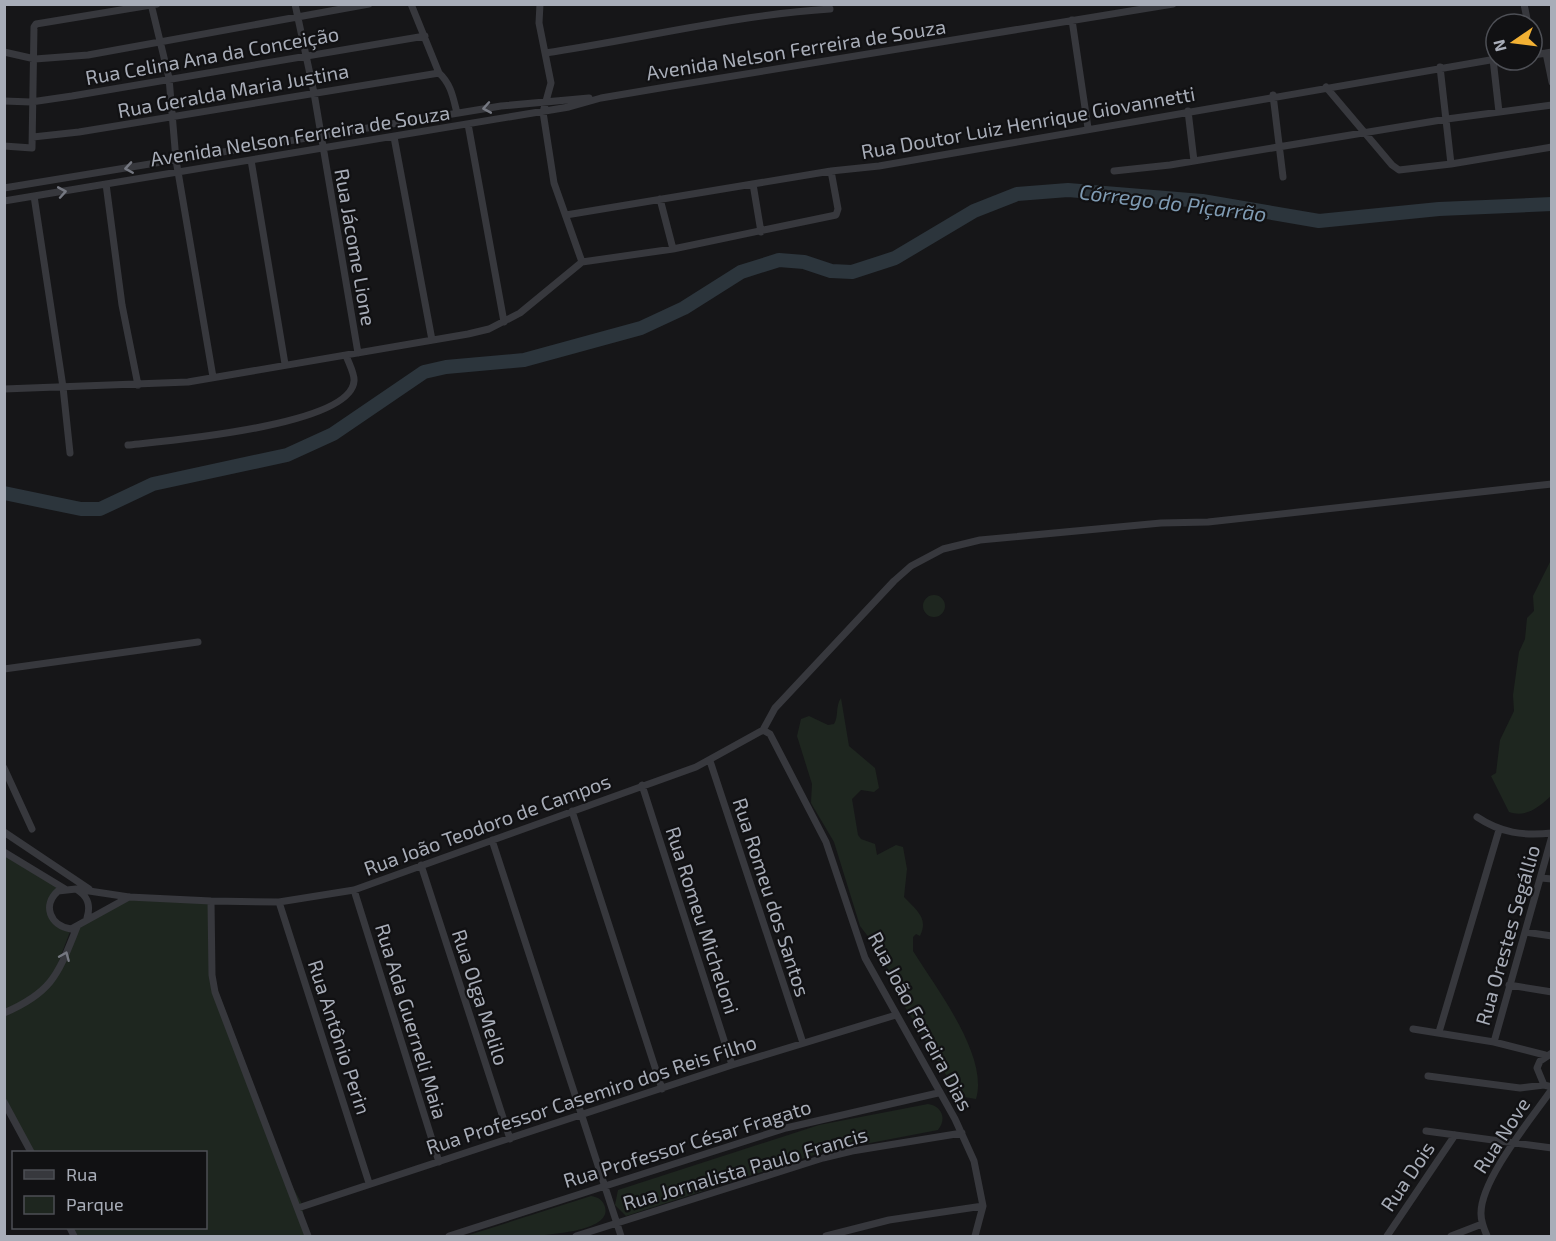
<svg xmlns="http://www.w3.org/2000/svg" width="1556" height="1241" font-family="'Exo 2',sans-serif">
  <style>
    .green { fill: #1e261f }
    .lines { fill: none; stroke-linecap: round; stroke-linejoin: round }
    .river { stroke: #2c353c; stroke-width: 14 }
    .minor { stroke: #37383d; stroke-width: 7 }
    .oneway { stroke: #757881 }
    .labels { text-anchor: middle; dominant-baseline: central; stroke-width: 4.5; stroke-linejoin: round; paint-order: stroke }
    .street-label { font-size: 20px; fill: #a8adb8; stroke: #111113 }
    .water-label { font-size: 21px; font-style: italic; fill: #7f9bb3; stroke: #111113 }
  </style>
  <rect width="100%" height="100%" fill="#161618"/>
  <path class="green" d="M1551,560V796C1539,807 1526,818 1509,812L1491,776L1496,773L1500,740L1514,711L1513,695L1519,652L1525,639L1527,618L1534,611L1533,596Z
    M923 606a11 11 0 1 1 22 0a11 11 0 1 1-22 0Z
    M841,698L849,746L875,768L879,788L874,792L861,790L852,799L858,835L861,839L875,844L877,855L896,845L903,847L907,869L904,897C916,910 929,918 920,936L916,934L913,937V951C936,988 989,1056 976,1099L964,1097L954,1088L893,987L890,973L876,947L860,926L834,842L811,803L812,784L797,736L801,719L809,716L828,725L834,724C839,716 835,707 841,698Z
    M4,852L63,889L53,896L50,915L71,929L52,979L77,927L129,897L211,901L212,975L292,1186L301,1202L308,1236H77L73,1228H206V1152H33L5,1099Z
    M928,1104C942,1106 947,1119 938,1130L823,1152L626,1216L615,1205L618,1190L819,1125Z
    M591,1196C598,1197 603,1200 605,1207C615,1241 487,1237 466,1236Z"/>
  <g class="lines">
    <path class="river" d="M4,493L81,509H100L153,484L287,455L333,434L424,372L446,367L524,360L641,328L684,308L741,272L779,260L804,262L831,271L852,272L895,258L974,211L1017,194L1068,190L1202,201L1319,221L1439,209L1552,204"/>
    <path class="minor" d="M151,4L169,78L176,160L213,377
      M295,4L314,93L358,353
      M411,4L439,73C451,84 453,97 457,113
      M540,4L539,23L551,83L543,112L554,183L582,262
      M1524,4L1528,24
      M1072,20L1088,128
      M4,52L35,59L88,55L369,4
      M545,53C640,39 734,15 830,9
      M1546,53L1552,82
      M1534,55L1552,52
      M1493,59L1499,112
      M1440,67L1451,164
      M1326,87L1392,165L1399,170L1451,164L1552,147
      M1273,95L1283,177
      M4,101L31,102L72,96L425,36
      M1188,111L1194,161
      M468,124L504,322
      M33,137L79,132L439,73
      M394,137L432,340
      M4,146L32,148L34,27L36,24L157,4
      M251,160L285,364
      M1114,171L1170,165L1447,119L1552,105
      M106,184L122,305L138,385
      M753,184L761,232
      M4,188L501,106L589,98
      M34,196L63,387L70,453
      M660,199L673,249
      M4,201L569,107L601,98L672,86L1173,4
      M566,215L831,171L879,166L1496,59
      M4,389L188,382L468,334L489,329L520,313L582,262L673,249L836,215L838,209L831,171
      M128,445C165,441 351,426 354,381C355,374 348,362 346,355
      M4,669L198,642
      M763,730L775,708L894,581L911,566L943,549L980,540L1161,523L1208,522L1552,484
      M763,730L770,734L826,842L865,958L955,1119L974,1161L983,1206L975,1236
      M710,761L803,1043
      M4,768L32,829
      M642,785L732,1065
      M572,811L662,1089
      M1477,817C1501,833 1523,836 1552,833
      M4,832L89,889
      M492,840L621,1236
      M4,852L65,889
      M421,865L510,1139
      M1541,878L1552,879
      M76,889L129,897L211,901L279,902L354,890L696,767L763,730
      M354,890L439,1162
      M211,901L212,975L215,992L308,1236
      M279,902L369,1183
      M87,918C91,905 88,896 76,889L58,891C42,905 50,926 71,929L129,897
      M1525,932L1552,936
      M1509,985L1552,992
      M4,1013C53,992 58,974 77,927
      M1413,1029L1494,1042L1545,1055
      M1439,1032L1499,830
      M1494,1042L1552,836
      M1428,1076L1520,1088L1544,1085L1552,1087
      M1544,1085L1537,1068L1540,1061L1552,1053
      M4,1102L31,1152
      M1426,1131L1552,1148
      M298,1208L732,1065L896,1015
      M70,1228L74,1236
      M449,1236L786,1128L938,1093
      M576,1236L823,1158L852,1151L962,1133
      M826,1236L889,1220L983,1206
      M1387,1236L1455,1135
      M1451,1236L1482,1224
      M1487,1236C1484,1229 1481,1222 1481,1214C1480,1180 1532,1118 1552,1089"/>
  </g>
  <defs><path id="oneway-chevron" d="M-2-3.5L2.5 0L-2 3.5" fill="none" stroke-width="1.6" stroke-linecap="round" stroke-linejoin="round" transform="scale(1.5)"/></defs>
  <g class="oneway">
    <use href="#oneway-chevron" transform="translate(487 108) rotate(170)"/>
    <use href="#oneway-chevron" transform="translate(129 168) rotate(171)"/>
    <use href="#oneway-chevron" transform="translate(62 192) rotate(-10)"/>
    <use href="#oneway-chevron" transform="translate(65 956) rotate(-67)"/>
  </g>
  <g class="labels">
    <g class="street-label">
      <text transform="translate(796 49) rotate(-9)">Avenida Nelson Ferreira de Souza</text>
      <text transform="translate(212 55) rotate(-10)">Rua Celina Ana da Conceição</text>
      <text transform="translate(233 90) rotate(-10)">Rua Geralda Maria Justina</text>
      <text transform="translate(1028 122) rotate(-10)">Rua Doutor Luiz Henrique Giovannetti</text>
      <text transform="translate(300 135) rotate(-9)">Avenida Nelson Ferreira de Souza</text>
      <text transform="translate(356 247) rotate(80)">Rua Jácome Lione</text>
      <text transform="translate(487 824) rotate(-20)">Rua João Teodoro de Campos</text>
      <text transform="translate(772 897) rotate(72)">Rua Romeu dos Santos</text>
      <text transform="translate(703 920) rotate(72)">Rua Romeu Micheloni</text>
      <text transform="translate(1507 935) rotate(-74)">Rua Orestes Segállio</text>
      <text transform="translate(481 997) rotate(72)">Rua Olga Melilo</text>
      <text transform="translate(412 1021) rotate(73)">Rua Ada Guerneli Maia</text>
      <text transform="translate(921 1021) rotate(62)">Rua João Ferreira Dias</text>
      <text transform="translate(340 1037) rotate(72)">Rua Antônio Perin</text>
      <text transform="translate(591 1094) rotate(-18)">Rua Professor Casemiro dos Reis Filho</text>
      <text transform="translate(1501 1135) rotate(-57)">Rua Nove</text>
      <text transform="translate(687 1143) rotate(-17)">Rua Professor César Fragato</text>
      <text transform="translate(745 1168) rotate(-16)">Rua Jornalista Paulo Francis</text>
      <text transform="translate(1407 1176) rotate(-56)">Rua Dois</text>
    </g>
    <g class="water-label">
      <text transform="translate(1173 202) rotate(7)">Córrego do Piçarrão</text>
    </g>
  </g>
  <rect width="1556" height="1241" fill="none" stroke="#a8adb8" stroke-width="12"/>
  <rect x="12" y="1151" width="195" height="78" fill="#111113" stroke="#4d4f55" stroke-width="1.5"/>
  <rect x="24" y="1170" width="30" height="9" fill="#37383d" stroke="#4d4f55" stroke-width="1.5"/>
  <text x="66" y="1181" font-size="18" fill="#a8adb8">Rua</text>
  <rect x="24" y="1196" width="30" height="18" fill="#1e261f" stroke="#4d4f55" stroke-width="1.5"/>
  <text x="66" y="1211" font-size="18" fill="#a8adb8">Parque</text>
  <g transform="translate(1514 42) rotate(256)"><circle r="28" fill="#111113" stroke="#4d4f55" stroke-width="1.5"/>
  <path d="M0-4.5L10 22L0 15L-10 22Z" fill="#f2b134"/>
  <text y="-9" font-size="16" font-weight="bold" text-anchor="middle" fill="#a8adb8">N</text>
  </g>
</svg>
